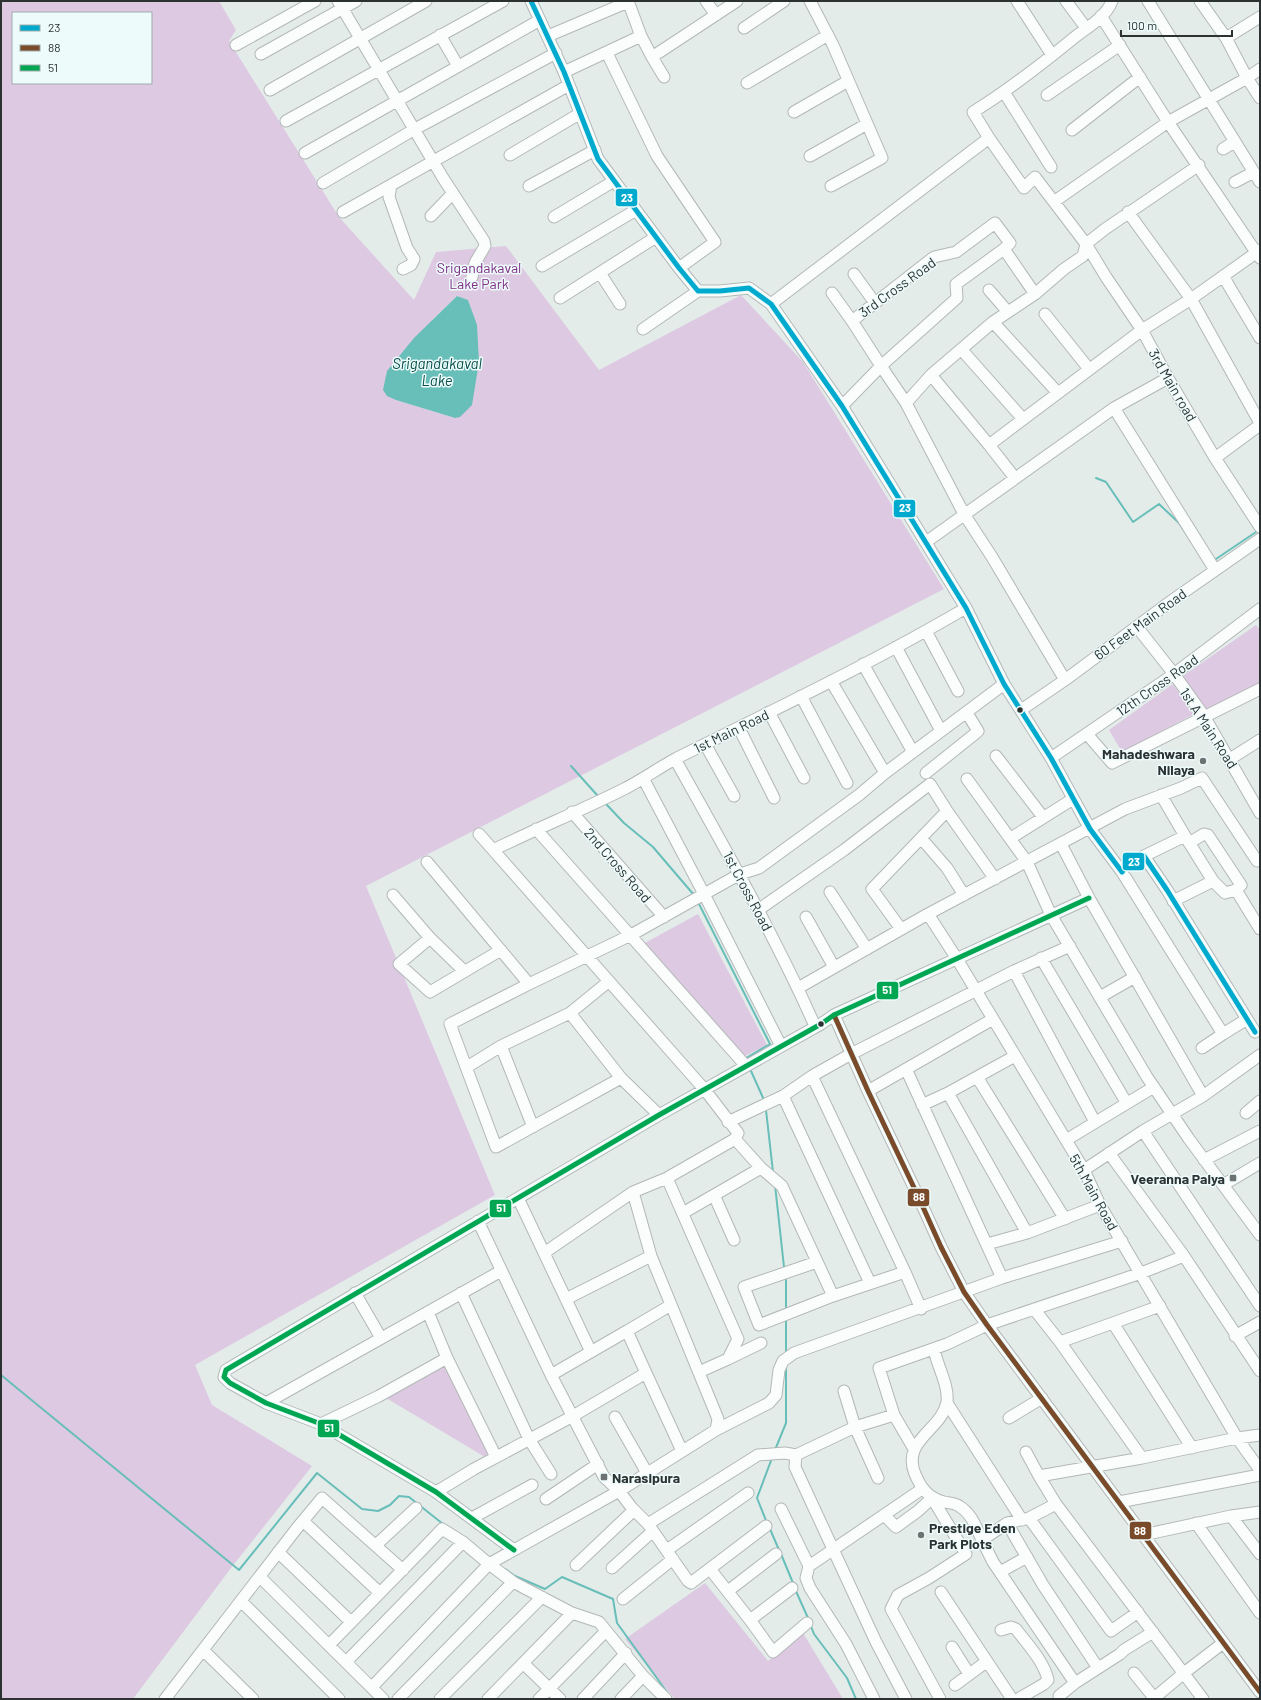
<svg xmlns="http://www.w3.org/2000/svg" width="1261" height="1700" font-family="Barlow,sans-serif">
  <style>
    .green { fill: #ddc9e2; fill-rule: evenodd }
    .water { fill: #68beb9 }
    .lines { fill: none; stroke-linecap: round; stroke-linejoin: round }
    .stream { stroke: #68beb9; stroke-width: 2 }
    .minor-casing { stroke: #b2b8b7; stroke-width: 13 }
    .minor { stroke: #fbfcfc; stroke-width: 11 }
    .bus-1-casing { stroke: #edfcfb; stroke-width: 8 }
    .bus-2-casing { stroke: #edfcfb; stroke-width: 8 }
    .bus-3-casing { stroke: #edfcfb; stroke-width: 8 }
    .bus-1 { stroke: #00a9ce; stroke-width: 5 }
    .bus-2 { stroke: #7a4b2a; stroke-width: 5 }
    .bus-3 { stroke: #00a651; stroke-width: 5 }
    .bus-dot { fill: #2c3232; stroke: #edfcfb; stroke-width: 1.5 }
    .poi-dot { fill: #6c7372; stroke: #edfcfb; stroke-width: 1.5 }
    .labels { text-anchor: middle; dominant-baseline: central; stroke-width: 3; stroke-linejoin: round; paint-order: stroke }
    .park-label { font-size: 14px; fill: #802e87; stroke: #edfcfb }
    .street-label { font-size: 14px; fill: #2c3232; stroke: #edfcfb }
    .poi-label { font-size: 14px; font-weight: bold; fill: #2c3232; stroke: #edfcfb; text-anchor: end }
    .water-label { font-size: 15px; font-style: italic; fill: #0a4f4c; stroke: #edfcfb }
    .line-badge { stroke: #edfcfb; stroke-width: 1.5 }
    .badge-label { font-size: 11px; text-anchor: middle; font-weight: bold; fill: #fff }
  </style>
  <rect width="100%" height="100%" fill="#e4ecea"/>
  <path class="green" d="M1,1H219L236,30L229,41L339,217L414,300L436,252L506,246L599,370L741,295L803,362L944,589L366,886L495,1195L195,1365L212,1405L312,1466L231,1568L133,1699H1ZM13,13H151V83H13ZM457,296L468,300L472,312L455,418L396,400L433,319Z
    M1256,625L1260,630V685L1205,711L1183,676Z
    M1173,684L1194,714L1122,752L1109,730Z
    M698,914L767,1045L743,1057L643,944Z
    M444,1366L490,1454L485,1457L386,1398Z
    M705,1583L768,1661L803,1633L843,1699H675L625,1639Z"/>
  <path class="water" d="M457,296L468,300L477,325L479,362L472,405L460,417L455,418L396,400L387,396L383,390L387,371L414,338Z"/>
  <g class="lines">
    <path class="stream" d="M1096,478L1106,482L1133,522L1159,504L1179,523L1187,535
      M1213,561L1259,530
      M571,766L597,795
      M606,804L624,823L653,847L694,895
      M699,904L770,1044L746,1058
      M751,1071L764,1100
      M766,1110L773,1172
      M775,1185L784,1267
      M786,1280V1308
      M786,1321V1351
      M1,1375L239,1570L317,1473L362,1509L378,1511L390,1505L399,1496L409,1497L443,1524
      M775,1450L786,1423V1367
      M767,1523L757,1498L772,1458
      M770,1529L779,1550
      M781,1554L793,1583
      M505,1569L515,1576L545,1589L562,1577L613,1599L617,1623L672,1699
      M795,1589L808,1618
      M810,1624L814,1634L847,1678L856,1699"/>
    <g class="minor-casing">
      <path id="minor" d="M338,1L443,178L484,241L485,246L475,263L472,277
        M531,1L564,72L598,159L679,268L698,291H720L749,288L771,304L842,406L966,608L1004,684L1051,758L1090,829L1122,872L1126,866L1144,856L1167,890L1255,1032
        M628,1L641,36
        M706,1L716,15
        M810,1L833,45L882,158L831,186
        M1017,1L1052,55
        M1066,1L1086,28
        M1148,1L1260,182
        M1200,1L1226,38L1247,78L1260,98
        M1101,16L1168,122L1260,258
        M744,28L784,1
        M440,35L458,66
        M548,36L628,2
        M1226,38L1260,17
        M236,45L315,1
        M607,53L657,156L715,242L679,268
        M261,54L356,1
        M652,57L664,77
        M564,72L641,36L652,57L737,1
        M747,83L828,35
        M270,90L426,1
        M1004,92L1051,167
        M1047,95L1120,45
        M794,112L848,81
        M286,121L503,1
        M1072,130L1140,77
        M989,138L1024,188L1035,177L1086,244L1106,277L1142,330L1168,378L1215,458L1260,527
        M1223,149L1234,142
        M305,153L540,20
        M510,155L579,114
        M810,156L867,124
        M1235,182L1254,172
        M323,183L415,129L556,53
        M391,185L389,197L407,248L414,259L411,265L403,269
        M529,186L595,150
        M1055,201L1168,122L1247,78L1260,69
        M343,212L569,85
        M1128,212L1191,299L1260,423
        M431,216L453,193
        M554,217L614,181
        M995,223L1010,243L1004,249L956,284L957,298L881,366L852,321L934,257L956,252Z
        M1004,249L1035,294
        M542,266L636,210
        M600,273L620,304
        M854,274L875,303
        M1223,276L1260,338
        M989,290L1008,312
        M832,293L852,321
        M560,298L656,237
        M771,304L989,138L973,112C1009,90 1042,64 1075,37C1088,27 1106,17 1112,1
        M1045,314L1089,369
        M993,322L1035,294L1064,269L1083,256L1086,244L1105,229L1199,165
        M643,329L698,291
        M961,349L1023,419
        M1058,393L993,322L931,375L989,445L1142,330L1191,299L1260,250
        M906,403L931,375
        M842,406L881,366L906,403L964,514L992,557L1065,680
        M1114,408L1215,570
        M989,445L1015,478
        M1215,458L1260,425
        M926,542L1114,408L1168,378
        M1137,627L1174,674L1204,716L1260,813
        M926,631L958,691
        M896,647L941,731
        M863,664L913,752
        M831,681L885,773
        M801,696L847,783
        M1021,710L1065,680L1174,599L1260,539
        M769,712L804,778
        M739,728L774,798
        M1087,734L1112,763L1260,689
        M705,744L734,796
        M996,756L1043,817
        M1051,758L1174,674L1260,609
        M675,759C724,847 774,934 815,1026
        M1230,759L1260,740
        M926,773L976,733L978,731L967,713
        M643,778L704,894L781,1046
        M967,779L1027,862L1051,915L1147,1077L1189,1139L1223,1185L1260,1163
        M1161,795L1185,836
        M572,812L664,917
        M536,829L746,1066
        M479,834L705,1090L738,1133L735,1139L667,1178L633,1192L544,1253
        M921,838L947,868L964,895
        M1011,838L1073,799
        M1189,843L1204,834L1208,835L1241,885L1236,890L1260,929
        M1061,844L1089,898L1203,1096
        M493,850C536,829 580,811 622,790C641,781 658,768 677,758C774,710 872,663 966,608
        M1144,856L1185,836L1213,881L1173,901
        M427,862L529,984
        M1122,872L1223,1034L1247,1019
        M1213,881L1225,893L1236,890
        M830,892L867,949
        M393,895L430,938L399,964L430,992L501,950
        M758,910L844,850L930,784L947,811L995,879
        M928,914L957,959L1084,1170L1100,1205L1237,1438L1260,1470
        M806,917L834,967
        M901,929L872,889L947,811
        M430,938L464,971
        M1041,958L1126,1102
        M1014,971L1095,1122
        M798,988L928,914L1125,809L1181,788L1202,778L1257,861
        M1100,997L1135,977
        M570,1013L621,1078L659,1115
        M834,1015L868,1091L918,1196L941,1247L964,1292L987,1325L1260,1692
        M501,1046L533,1127
        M1202,1048L1223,1034
        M467,1067L501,1046L570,1013L608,982
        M906,1069L1002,1278
        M812,1076L905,1272
        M977,1077L1065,1219
        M621,1078L496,1147L450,1024L529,984L631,935L740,874L759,868L859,795L885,773L1004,684
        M868,1091L993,1019
        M948,1093L1027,1233
        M783,1096L870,1283
        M922,1105L948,1093L1015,1056
        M1246,1113L1260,1101
        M728,1122L783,1096L812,1076L851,1054L1014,971L1070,946
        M1143,1131L1260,1306
        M735,1139L761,1168L782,1186L833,1296L905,1272L921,1309
        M1066,1140L1154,1087
        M1109,1153L1184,1256L1260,1371
        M1204,1160L1260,1131
        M1084,1170L1143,1131L1203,1096L1260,1055
        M667,1178L738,1339L728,1359L699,1372
        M1223,1185L1260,1235
        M633,1192L651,1256L718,1419L716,1430L619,1491L632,1508L648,1524L688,1581L691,1583L766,1526
        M714,1195L734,1240
        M518,1198L591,1352
        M683,1213L761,1168
        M987,1244L1027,1233L1100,1205
        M817,1262L744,1287L759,1325L833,1296
        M355,1293L381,1338
        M461,1293L529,1439L551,1474
        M566,1299L651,1256
        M1034,1309L1060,1342L1142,1458
        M428,1312L447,1358L496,1457
        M1113,1323L1192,1448
        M1235,1336L1260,1322
        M1060,1342L1160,1306
        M934,1349C937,1366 949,1385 947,1402C942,1430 901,1440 915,1474C921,1488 928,1498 944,1502C949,1503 955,1503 959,1506C972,1514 976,1527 982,1540L1007,1523L1029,1518L1056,1504
        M728,1359L761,1343
        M646,1373L627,1331L671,1305
        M551,1375L627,1331
        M844,1391L855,1427L878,1478
        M266,1403L501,1271
        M947,1403L1022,1520
        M894,1415L879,1368L947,1344L987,1325L1141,1273L1184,1256
        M615,1417L647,1473
        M1009,1418L1042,1398
        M321,1424L379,1396L447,1358
        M716,1430L769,1403L776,1395L779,1370L783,1361L794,1353L1002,1278L1122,1241
        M1026,1452L1039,1476
        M436,1492L474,1469L573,1416L646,1373L682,1451
        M546,1499L598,1464
        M1119,1502L1260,1475
        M781,1509L809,1566L922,1489
        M884,1515L896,1527L918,1511L932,1498L966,1554L929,1578L898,1595L891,1609L940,1699
        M1231,1516L1260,1554
        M472,1518L532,1485
        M1029,1518L1111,1631L1138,1612
        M303,1521L380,1593
        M1007,1523L1043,1585L1098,1668
        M1196,1523L1260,1613
        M648,1524L758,1455L785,1453L796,1455
        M1143,1535L1231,1516L1260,1512
        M982,1540L993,1562L1075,1683L1120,1654L1124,1650L1153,1632
        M376,1545L416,1508
        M514,1550L436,1492L321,1424L266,1403L230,1383L224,1377L226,1370L659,1115L821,1024L834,1015L1089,898
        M667,1550L748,1493
        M278,1552L351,1622
        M576,1565L634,1510
        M809,1566L806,1578L810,1588L846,1644L874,1699
        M612,1568L653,1531
        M710,1569L750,1620L773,1652L807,1623
        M1000,1572L1027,1557
        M260,1577L383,1699
        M728,1591L776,1554
        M941,1592L1012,1699
        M623,1599L673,1559
        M241,1601L339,1699
        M750,1620L792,1588
        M1001,1630L1011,1627L1016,1629C1027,1644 1044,1661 1048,1680L1044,1684L1018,1699
        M329,1645L420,1552L442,1529L463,1542L489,1564L513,1582L572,1613L599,1622L643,1676L666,1699
        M952,1647L969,1674
        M203,1650L253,1699
        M346,1662L463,1542
        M523,1663L560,1699
        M1134,1673L1155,1699
        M955,1685L986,1662
        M372,1687L489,1564L619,1491L604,1477L551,1375L478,1221
        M1059,1696L1075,1683
        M165,1699L297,1528L322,1498L403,1570
        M398,1699L513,1582
        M440,1699L542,1597
        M488,1699L572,1613
        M539,1699L606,1631
        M583,1699L626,1653
        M621,1699L643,1676
        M906,1699L876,1642L795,1467L796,1455L855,1427L894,1415L914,1449
        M1153,1699L1184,1673L1223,1643
        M1203,1699L1056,1504L1039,1476L1142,1458L1237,1438L1260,1435"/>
    </g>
    <use href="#minor" class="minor"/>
    <g class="bus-1-casing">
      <path id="bus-1" d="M531,1L564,72L598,159L679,268L698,291H720L749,288L771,304L842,406L966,608L1004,684L1051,758L1090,829L1122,872L1126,866L1144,856L1167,890L1255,1032"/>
    </g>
    <g class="bus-2-casing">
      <path id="bus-2" d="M834,1015L868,1091L918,1196L941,1247L964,1292L987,1325L1260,1692"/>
    </g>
    <g class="bus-3-casing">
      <path id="bus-3" d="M514,1550L436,1492L321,1424L266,1403L230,1383L224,1377L226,1370L659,1115L821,1024L834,1015L1089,898"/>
    </g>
    <use href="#bus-1" class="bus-1"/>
    <use href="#bus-2" class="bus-2"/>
    <use href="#bus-3" class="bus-3"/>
  </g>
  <g class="bus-dot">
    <circle cx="1020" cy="710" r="3.5"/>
    <circle cx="821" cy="1024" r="3.5"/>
  </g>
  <g class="poi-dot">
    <circle cx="1203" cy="761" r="4"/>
    <rect x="1229" y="1174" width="8" height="8" rx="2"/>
    <rect x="600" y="1473" width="8" height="8" rx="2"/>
    <circle cx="921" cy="1535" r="4"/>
  </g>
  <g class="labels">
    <g class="park-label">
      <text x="479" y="267">Srigandakaval<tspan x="479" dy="16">Lake Park</tspan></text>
    </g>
    <g class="street-label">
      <text transform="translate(897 287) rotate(-36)">3rd Cross Road</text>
      <text transform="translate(1173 385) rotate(60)">3rd Main road</text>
      <text transform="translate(1140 624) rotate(-36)">60 Feet Main Road</text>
      <text transform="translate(1157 685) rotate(-35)">12th Cross Road</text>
      <text transform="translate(1209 728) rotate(57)">1st A Main Road</text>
      <text transform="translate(731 731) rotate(-26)">1st Main Road</text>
      <text transform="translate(618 865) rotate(49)">2nd Cross Road</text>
      <text transform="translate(748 891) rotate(62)">1st Cross Road</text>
      <text transform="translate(1094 1192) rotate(61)">5th Main Road</text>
    </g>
    <g class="poi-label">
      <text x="1195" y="753">Mahadeshwara<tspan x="1195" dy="16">Nilaya</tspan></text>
      <text x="1225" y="1178">Veeranna Palya</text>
      <text x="612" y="1477" text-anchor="start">Narasipura</text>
      <text x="929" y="1527" text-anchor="start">Prestige Eden<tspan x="929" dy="16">Park Plots</tspan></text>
    </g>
    <g class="water-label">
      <text x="437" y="363">Srigandakaval<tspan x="437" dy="17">Lake</tspan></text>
    </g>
  </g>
  <g class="line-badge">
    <rect x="615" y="188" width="23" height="19" rx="4" fill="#00a9ce"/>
    <rect x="893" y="499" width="23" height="19" rx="4" fill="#00a9ce"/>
    <rect x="1122" y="852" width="23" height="19" rx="4" fill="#00a9ce"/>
    <rect x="876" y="981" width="23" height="19" rx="4" fill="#00a651"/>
    <rect x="907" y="1188" width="23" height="19" rx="4" fill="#7a4b2a"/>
    <rect x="489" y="1199" width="23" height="19" rx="4" fill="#00a651"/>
    <rect x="317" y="1419" width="23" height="19" rx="4" fill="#00a651"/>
    <rect x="1129" y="1521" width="23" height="19" rx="4" fill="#7a4b2a"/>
  </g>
  <g class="badge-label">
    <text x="627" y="202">23</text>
    <text x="905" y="512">23</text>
    <text x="1134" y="866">23</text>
    <text x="887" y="994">51</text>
    <text x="919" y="1201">88</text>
    <text x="501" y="1212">51</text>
    <text x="329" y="1432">51</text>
    <text x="1140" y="1535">88</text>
  </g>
  <rect width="1261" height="1700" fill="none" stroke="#2c3232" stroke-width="4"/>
  <rect x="12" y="12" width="140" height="72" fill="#edfcfb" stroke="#a0abab"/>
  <rect x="20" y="25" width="20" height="6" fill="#00a9ce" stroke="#a0abab"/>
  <text x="48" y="32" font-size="12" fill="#2c3232">23</text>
  <rect x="20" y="45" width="20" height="6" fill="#7a4b2a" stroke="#a0abab"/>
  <text x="48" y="52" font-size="12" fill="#2c3232">88</text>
  <rect x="20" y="65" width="20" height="6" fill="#00a651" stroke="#a0abab"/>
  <text x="48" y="72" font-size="12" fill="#2c3232">51</text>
  <path d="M1121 30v6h111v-6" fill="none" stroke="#2c3232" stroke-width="2"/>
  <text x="1127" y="30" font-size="12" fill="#2c3232" stroke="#edfcfb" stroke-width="3" paint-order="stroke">100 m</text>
</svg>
